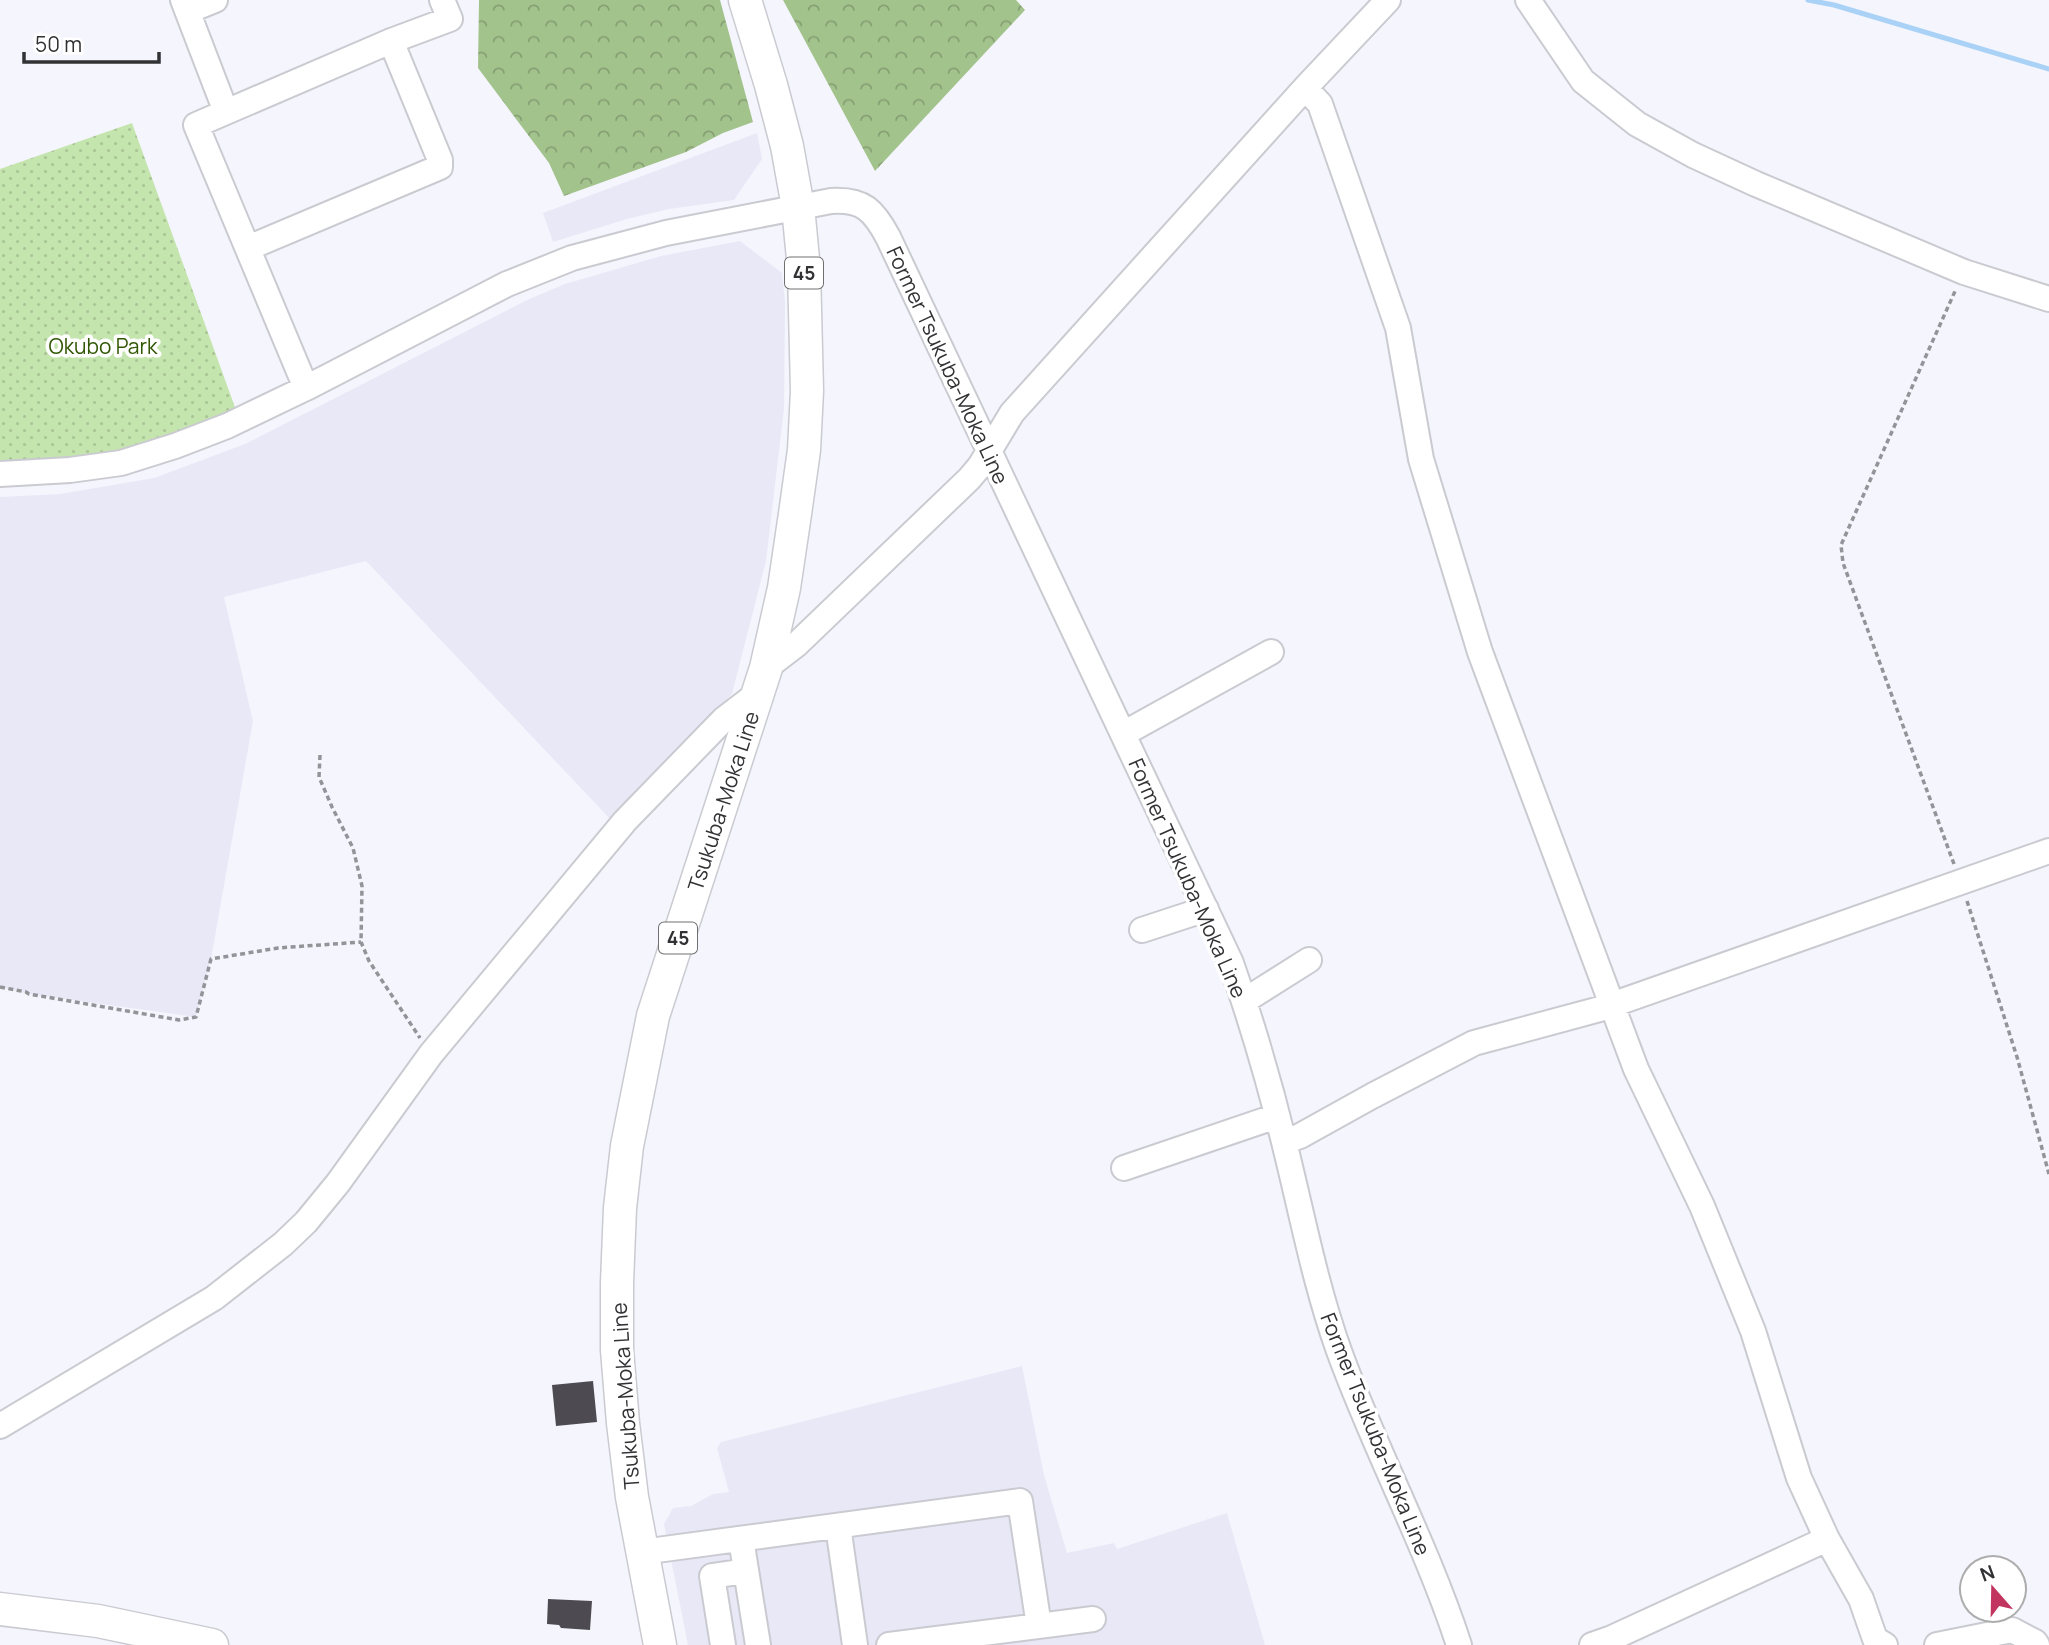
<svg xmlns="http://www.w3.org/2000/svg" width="2049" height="1645" font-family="Manrope,sans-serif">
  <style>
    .built { fill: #e9e8f7 }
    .grass { fill: url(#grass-dots) }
    .forest { fill: url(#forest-crowns) }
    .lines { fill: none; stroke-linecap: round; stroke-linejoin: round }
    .stream { stroke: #aad2f6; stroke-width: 5 }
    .building { fill: #4d4b51 }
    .minor-casing { stroke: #cacad1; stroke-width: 28 }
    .major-casing { stroke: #cacad1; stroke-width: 35 }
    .path { stroke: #939398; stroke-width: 3.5; stroke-dasharray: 5 3.5; stroke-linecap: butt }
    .minor { stroke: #fff; stroke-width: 24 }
    .major { stroke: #fff; stroke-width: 32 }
    .labels { text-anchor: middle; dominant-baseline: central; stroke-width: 7; stroke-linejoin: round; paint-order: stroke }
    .shield { fill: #fff; stroke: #707072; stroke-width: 2 }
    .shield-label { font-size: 19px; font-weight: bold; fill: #323235 }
    .park-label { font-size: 21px; fill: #325705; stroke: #fff }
    .street-label { font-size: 21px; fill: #323235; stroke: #fff }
  </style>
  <defs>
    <pattern id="grass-dots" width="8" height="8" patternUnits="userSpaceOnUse" patternTransform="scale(1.75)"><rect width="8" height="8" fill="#c5e5ae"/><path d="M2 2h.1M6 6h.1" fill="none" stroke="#aac596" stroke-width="1.8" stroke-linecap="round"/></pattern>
    <pattern id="forest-crowns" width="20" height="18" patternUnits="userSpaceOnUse" patternTransform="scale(1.75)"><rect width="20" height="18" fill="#a3c38c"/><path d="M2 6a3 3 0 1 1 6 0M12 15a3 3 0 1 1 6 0" fill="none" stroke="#859f73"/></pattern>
  </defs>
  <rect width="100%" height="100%" fill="#f5f5fd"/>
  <path class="built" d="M757,133L762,159L734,200L669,209L627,219L553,242L543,213Z
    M740,241L782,273L785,302L784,409L766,561L732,694L611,820L366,561L224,597L253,721L211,959L196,1017L29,994L0,987V497L60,494L154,478L245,444L527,300L565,284L661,256Z
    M1022,1366L1044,1475L1067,1553L1114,1543L1117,1549L1227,1513L1265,1645H688L664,1524L673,1508L691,1506L713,1494L729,1492L717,1448L721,1442Z"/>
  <path class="grass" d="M132,123L236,410C213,417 192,427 170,435C115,455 58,463 0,460V169Z"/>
  <path class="forest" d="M479,0H720L753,122L723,133L686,152L564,196L549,163L478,68Z
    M783,0H1016L1025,10L875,171Z"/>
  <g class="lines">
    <path class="stream" d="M1808,0L1834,5L2049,69"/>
  </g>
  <path class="building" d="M593,1381L597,1422L556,1426L552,1385Z
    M548,1599L592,1601L590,1630L561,1628L559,1625L547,1624Z"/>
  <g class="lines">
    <g class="minor-casing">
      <path id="minor" d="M183,0L226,112L391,41L450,19L442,0
        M1528,0L1583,81L1637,124L1693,155L1756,184L1964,272L2049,299
        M188,11L215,0
        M1305,88L1320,104L1398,328L1421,459L1480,652L1636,1069L1702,1206L1753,1331L1799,1478L1827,1539L1861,1599L1875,1639L1885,1645
        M226,112L196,125L306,388
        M248,248L440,167V160L391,41
        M0,474L70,470L121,463L175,446L227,426L306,388L507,284L572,258L666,233L831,201C864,199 874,211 888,237L1231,963C1252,1023 1270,1084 1285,1146C1302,1214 1315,1284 1339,1351C1375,1450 1426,1544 1459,1645
        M766,668L796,645L969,479L980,466L1012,413L1305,88L1388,0
        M1123,734L1271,652
        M1142,930L1206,909
        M1244,1001L1309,960
        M1284,1142L1300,1136L1372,1096L1474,1043L1600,1009L2049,851
        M1124,1168L1277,1116
        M0,1426L214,1298L283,1244L306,1222L338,1183L431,1054L625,821L724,719L758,693
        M838,1526L855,1645
        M741,1539L758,1645
        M642,1552L1020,1501L1039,1626
        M723,1645L712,1576L746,1571
        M889,1645L1093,1619
        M1592,1645L1612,1638L1827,1539
        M1937,1645L2012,1630L2035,1642L2037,1645"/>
    </g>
    <g class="major-casing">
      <path id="major" d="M0,1609L98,1621L212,1645
        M660,1645L632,1497L623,1423L617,1350V1283L620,1208L627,1146L653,1016L766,668L784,588L795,514L804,450L807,391L804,269L798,207L787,146L771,85L745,0"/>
    </g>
    <path class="path" d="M320,755L319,777L332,807L353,848L362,886L361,942L369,961L420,1038
      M1954,864L1843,563L1841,545L1956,289
      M1967,901L2017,1057L2049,1174
      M0,987L26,992L29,994L179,1020L196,1017L211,959L278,948L361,942"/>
    <use href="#minor" class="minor"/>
    <use href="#major" class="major"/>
  </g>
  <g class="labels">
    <g class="shield">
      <rect x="785" y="257.5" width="38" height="31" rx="5"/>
      <rect x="659" y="922.5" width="38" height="31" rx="5"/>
    </g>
    <g class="shield-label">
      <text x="804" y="273">45</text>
      <text x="678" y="938">45</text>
    </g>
    <g class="park-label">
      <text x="103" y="346">Okubo Park</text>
    </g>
    <g class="street-label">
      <text transform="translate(948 365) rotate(65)">Former Tsukuba-Moka Line</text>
      <text transform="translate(723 801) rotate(-72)">Tsukuba-Moka Line</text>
      <text transform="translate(1188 878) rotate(66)">Former Tsukuba-Moka Line</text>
      <text transform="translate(625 1396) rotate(-94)">Tsukuba-Moka Line</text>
      <text transform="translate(1376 1434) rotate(68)">Former Tsukuba-Moka Line</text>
    </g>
  </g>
  <g transform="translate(1993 1589) rotate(340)"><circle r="33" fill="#ffffff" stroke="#adadae" stroke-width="2"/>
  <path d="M0-5L12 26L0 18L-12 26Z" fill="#c33561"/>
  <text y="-10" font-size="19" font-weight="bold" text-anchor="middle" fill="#323235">N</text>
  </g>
  <path d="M24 52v10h135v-10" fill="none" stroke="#323235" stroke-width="3.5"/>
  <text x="35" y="52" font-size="21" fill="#323235" stroke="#ffffff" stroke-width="5" paint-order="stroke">50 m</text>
</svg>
